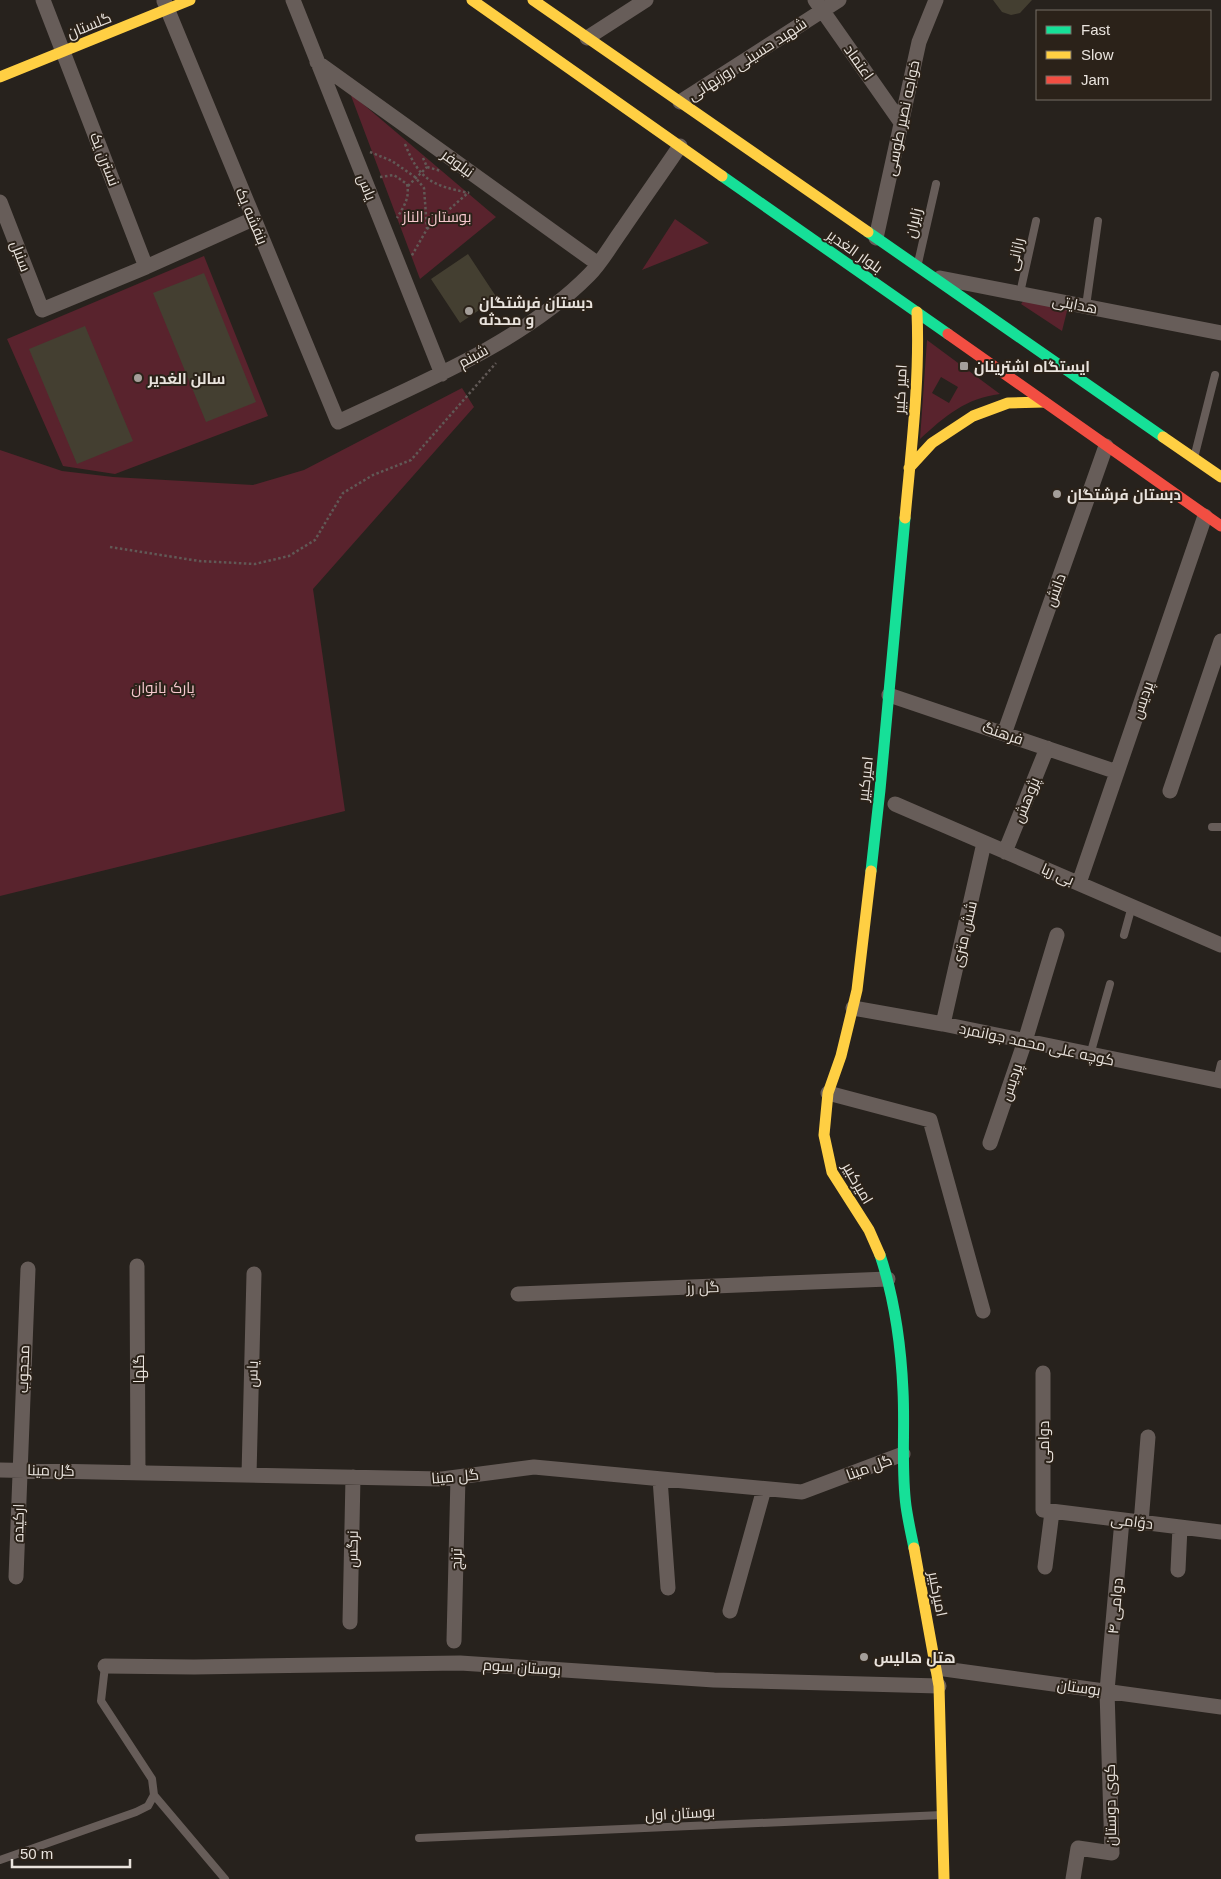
<svg xmlns="http://www.w3.org/2000/svg" width="1221" height="1879" font-family="Helvetica,Cairo,sans-serif">
  <style>
    .green { fill: #59232d; fill-rule: evenodd }
    .building { fill: #443f31 }
    .lines { fill: none; stroke-linecap: round; stroke-linejoin: round }
    .path { stroke: #615956; stroke-width: 2.5; stroke-dasharray: 2.5 2.5; stroke-linecap: butt }
    .lane { stroke: #675d59; stroke-width: 8 }
    .street { stroke: #675d59; stroke-width: 15 }
    .fast { stroke: #16e098; stroke-width: 11 }
    .slow { stroke: #ffcf43; stroke-width: 11 }
    .jam { stroke: #f24e42; stroke-width: 11 }
    .poi-dot { fill: #a59f9a; stroke: #2b2219; stroke-width: 2 }
    .labels { text-anchor: middle; dominant-baseline: central; stroke-width: 4; stroke-linejoin: round; paint-order: stroke }
    .street-label { font-size: 15px; fill: #e9e3dd; stroke: #2b2219 }
    .park-label { font-size: 15px; fill: #f5c8cd; stroke: #2b2219 }
    .poi-label { font-size: 15px; font-weight: bold; fill: #e9e3dd; stroke: #2b2219; text-anchor: start }
  </style>
  <rect width="100%" height="100%" fill="#27221d"/>
  <path class="green" d="M350,93L496,217L420,279Z
    M675,219L709,243L642,270Z
    M204,256L268,416L115,474L63,466L7,339Z
    M1024,300L1068,307L1062,331L1021,304Z
    M927,340L1000,394C966,398 945,416 920,439ZM941,377L958,387L949,403L932,393Z
    M462,388L474,407L313,589L345,811L0,896V450L62,471L113,477L253,485L304,470Z"/>
  <path class="building" d="M993,0H1032L1020,13L1011,15L1002,12Z
    M468,254L497,298L460,323L431,279Z
    M204,273L256,402L206,422L153,293Z
    M85,326L133,441L77,464L29,349Z"/>
  <g class="lines">
    <path class="path" d="M405,144C420,181 432,185 469,193
      M370,152L392,161L415,177L424,188L427,229L411,257
      M423,158L427,167L441,171
      M380,177L394,175L407,184C410,198 404,206 397,218
      M408,186L427,167
      M427,229L469,192
      M110,547L199,561L255,564L289,556L315,540L343,493L373,475L411,460L496,363"/>
    <path class="lane" d="M918,263L936,184
      M1020,293L1036,221
      M1086,306L1098,221
      M1195,454L1215,375
      M1212,827H1221
      M1124,935L1132,906
      M1090,1055L1110,984
      M1217,1080L1221,1064
      M154,1795L225,1879
      M419,1838L942,1815
      M0,1860L136,1812L148,1806L154,1795L152,1779L101,1701L105,1666"/>
    <path class="street" d="M43,0L146,267
      M293,0L442,374
      M815,0L902,124
      M164,1L338,422C421,383 524,341 589,275C602,262 611,245 622,230C641,202 661,174 680,146
      M587,38L646,0
      M317,62L598,264
      M680,102L839,0
      M0,202L42,310L146,267L253,219
      M876,238L919,42L936,0
      M940,278L1221,333
      M889,695L1117,772
      M1004,734L1106,446
      M1170,791L1221,641
      M895,804L1221,945
      M1005,852L1047,748
      M1079,883L1205,516
      M853,1008L943,1024L1221,1081
      M943,1024L984,843
      M828,1093L930,1120L983,1311
      M990,1143L1025,1041L1057,935
      M137,1266L138,1472
      M518,1294L888,1279
      M1043,1373V1510L1221,1532
      M0,1470L442,1479L534,1467L802,1492L903,1454
      M249,1475L254,1274
      M660,1479L668,1588
      M1141,1523L1148,1437
      M1045,1567L1052,1512
      M1178,1570L1180,1527
      M16,1577L28,1269
      M730,1611L764,1489
      M350,1622L353,1477
      M454,1641L458,1477
      M105,1666L194,1667L460,1663L714,1680L939,1686
      M937,1668L1221,1707
      M1073,1879L1078,1848L1112,1853L1107,1691L1122,1520"/>
    <path class="fast" d="M722,176L948,334
      M868,232L1163,437
      M871,871L880,790L905,518
      M880,1255C895,1300 901,1345 903,1391C905,1430 901,1468 906,1506C908,1520 911,1534 914,1548"/>
    <path class="slow" d="M472,0L722,176
      M533,0L868,232
      M0,77L190,0
      M1163,437L1221,477
      M909,468L932,443L973,416L1008,403L1044,402
      M905,518C911,450 920,381 917,312
      M871,871L857,990L841,1056L828,1093L824,1135L832,1172L869,1230L880,1255
      M914,1548L939,1686L944,1879"/>
    <path class="jam" d="M948,334L1221,526"/>
  </g>
  <g class="poi-dot">
    <circle cx="469" cy="311" r="5"/>
    <rect x="959" y="361" width="10" height="10" rx="2.5"/>
    <circle cx="138" cy="378" r="5"/>
    <circle cx="1057" cy="494" r="5"/>
    <circle cx="864" cy="1657" r="5"/>
  </g>
  <g class="labels">
    <g class="street-label">
      <text transform="translate(89 25) rotate(-22)">گلستان</text>
      <text transform="translate(747 59) rotate(-33)">شهید حسینی روزبهانی</text>
      <text transform="translate(859 62) rotate(55)">اعتماد</text>
      <text transform="translate(902 118) rotate(-78)">خواجه نصیر طوسی</text>
      <text transform="translate(105 159) rotate(69)">نسترن یک</text>
      <text transform="translate(458 163) rotate(36)">نیلوفر</text>
      <text transform="translate(367 187) rotate(68)">یاس</text>
      <text transform="translate(252 216) rotate(67)">بنفشه یک</text>
      <text transform="translate(913 223) rotate(-77)">زایران</text>
      <text transform="translate(855 251) rotate(35)">بلوار الغدیر</text>
      <text transform="translate(1015 254) rotate(-78)">رازانی</text>
      <text transform="translate(21 256) rotate(69)">سنبل</text>
      <text transform="translate(1075 304) rotate(11)">هدایتی</text>
      <text transform="translate(473 356) rotate(-29)">شبنم</text>
      <text transform="translate(900 389) rotate(-87)">امیر کبیر</text>
      <text transform="translate(1055 590) rotate(-70)">دانش</text>
      <text transform="translate(1142 700) rotate(-71)">پردیس</text>
      <text transform="translate(1003 733) rotate(19)">فرهنگ</text>
      <text transform="translate(865 779) rotate(-84)">امیرکبیر</text>
      <text transform="translate(1026 800) rotate(-68)">پژوهش</text>
      <text transform="translate(1058 874) rotate(23)">بی ریا</text>
      <text transform="translate(964 934) rotate(-77)">شش متری</text>
      <text transform="translate(1037 1044) rotate(12)">کوچه علی محمد جوانمرد</text>
      <text transform="translate(1011 1082) rotate(-71)">پردیس</text>
      <text transform="translate(858 1183) rotate(60)">امیرکبیر</text>
      <text transform="translate(703 1287) rotate(-2)">گل رز</text>
      <text transform="translate(23 1369) rotate(-88)">محجوب</text>
      <text transform="translate(138 1369) rotate(-90)">گلها</text>
      <text transform="translate(252 1374) rotate(-89)">یاس</text>
      <text transform="translate(1043 1442) rotate(-90)">دوامی</text>
      <text transform="translate(869 1467) rotate(-20)">گل مینا</text>
      <text transform="translate(51 1470) rotate(1)">گل مینا</text>
      <text transform="translate(455 1476) rotate(-5)">گل مینا</text>
      <text transform="translate(1132 1521) rotate(7)">دوّامی</text>
      <text transform="translate(18 1523) rotate(-89)">ارکیده</text>
      <text transform="translate(352 1549) rotate(-89)">نرگس</text>
      <text transform="translate(456 1559) rotate(-89)">ترنج</text>
      <text transform="translate(938 1594) rotate(79)">امیرکبیر</text>
      <text transform="translate(1115 1606) rotate(-85)">دوامی ۴</text>
      <text transform="translate(522 1667) rotate(4)">بوستان سوم</text>
      <text transform="translate(1079 1687) rotate(8)">بوستان</text>
      <text transform="translate(1110 1805) rotate(-91)">کوی دوستان</text>
      <text transform="translate(680 1813) rotate(-3)">بوستان اول</text>
    </g>
    <g class="park-label">
      <text x="437" y="216">بوستان الناز</text>
      <text x="163" y="687">پارک بانوان</text>
    </g>
    <g class="poi-label">
      <text x="479" y="302">دبستان فرشتگان<tspan x="479" dy="17">و محدثه</tspan></text>
      <text x="974" y="366">ایستگاه اشترینان</text>
      <text x="148" y="378">سالن الغدیر</text>
      <text x="1067" y="494">دبستان فرشتگان</text>
      <text x="874" y="1657">هتل هالیس</text>
    </g>
  </g>
  <rect x="1036" y="10" width="175" height="90" fill="#2b2219" stroke="#776f67"/>
  <rect x="1046" y="26" width="25" height="8" fill="#16e098" stroke="#776f67"/>
  <text x="1081" y="35" font-size="15" fill="#e9e3dd">Fast</text>
  <rect x="1046" y="51" width="25" height="8" fill="#ffcf43" stroke="#776f67"/>
  <text x="1081" y="60" font-size="15" fill="#e9e3dd">Slow</text>
  <rect x="1046" y="76" width="25" height="8" fill="#f24e42" stroke="#776f67"/>
  <text x="1081" y="85" font-size="15" fill="#e9e3dd">Jam</text>
  <path d="M12 1859v8h118v-8" fill="none" stroke="#e9e3dd" stroke-width="2.5"/>
  <text x="20" y="1859" font-size="15" fill="#e9e3dd" stroke="#2b2219" stroke-width="4" paint-order="stroke">50 m</text>
</svg>
